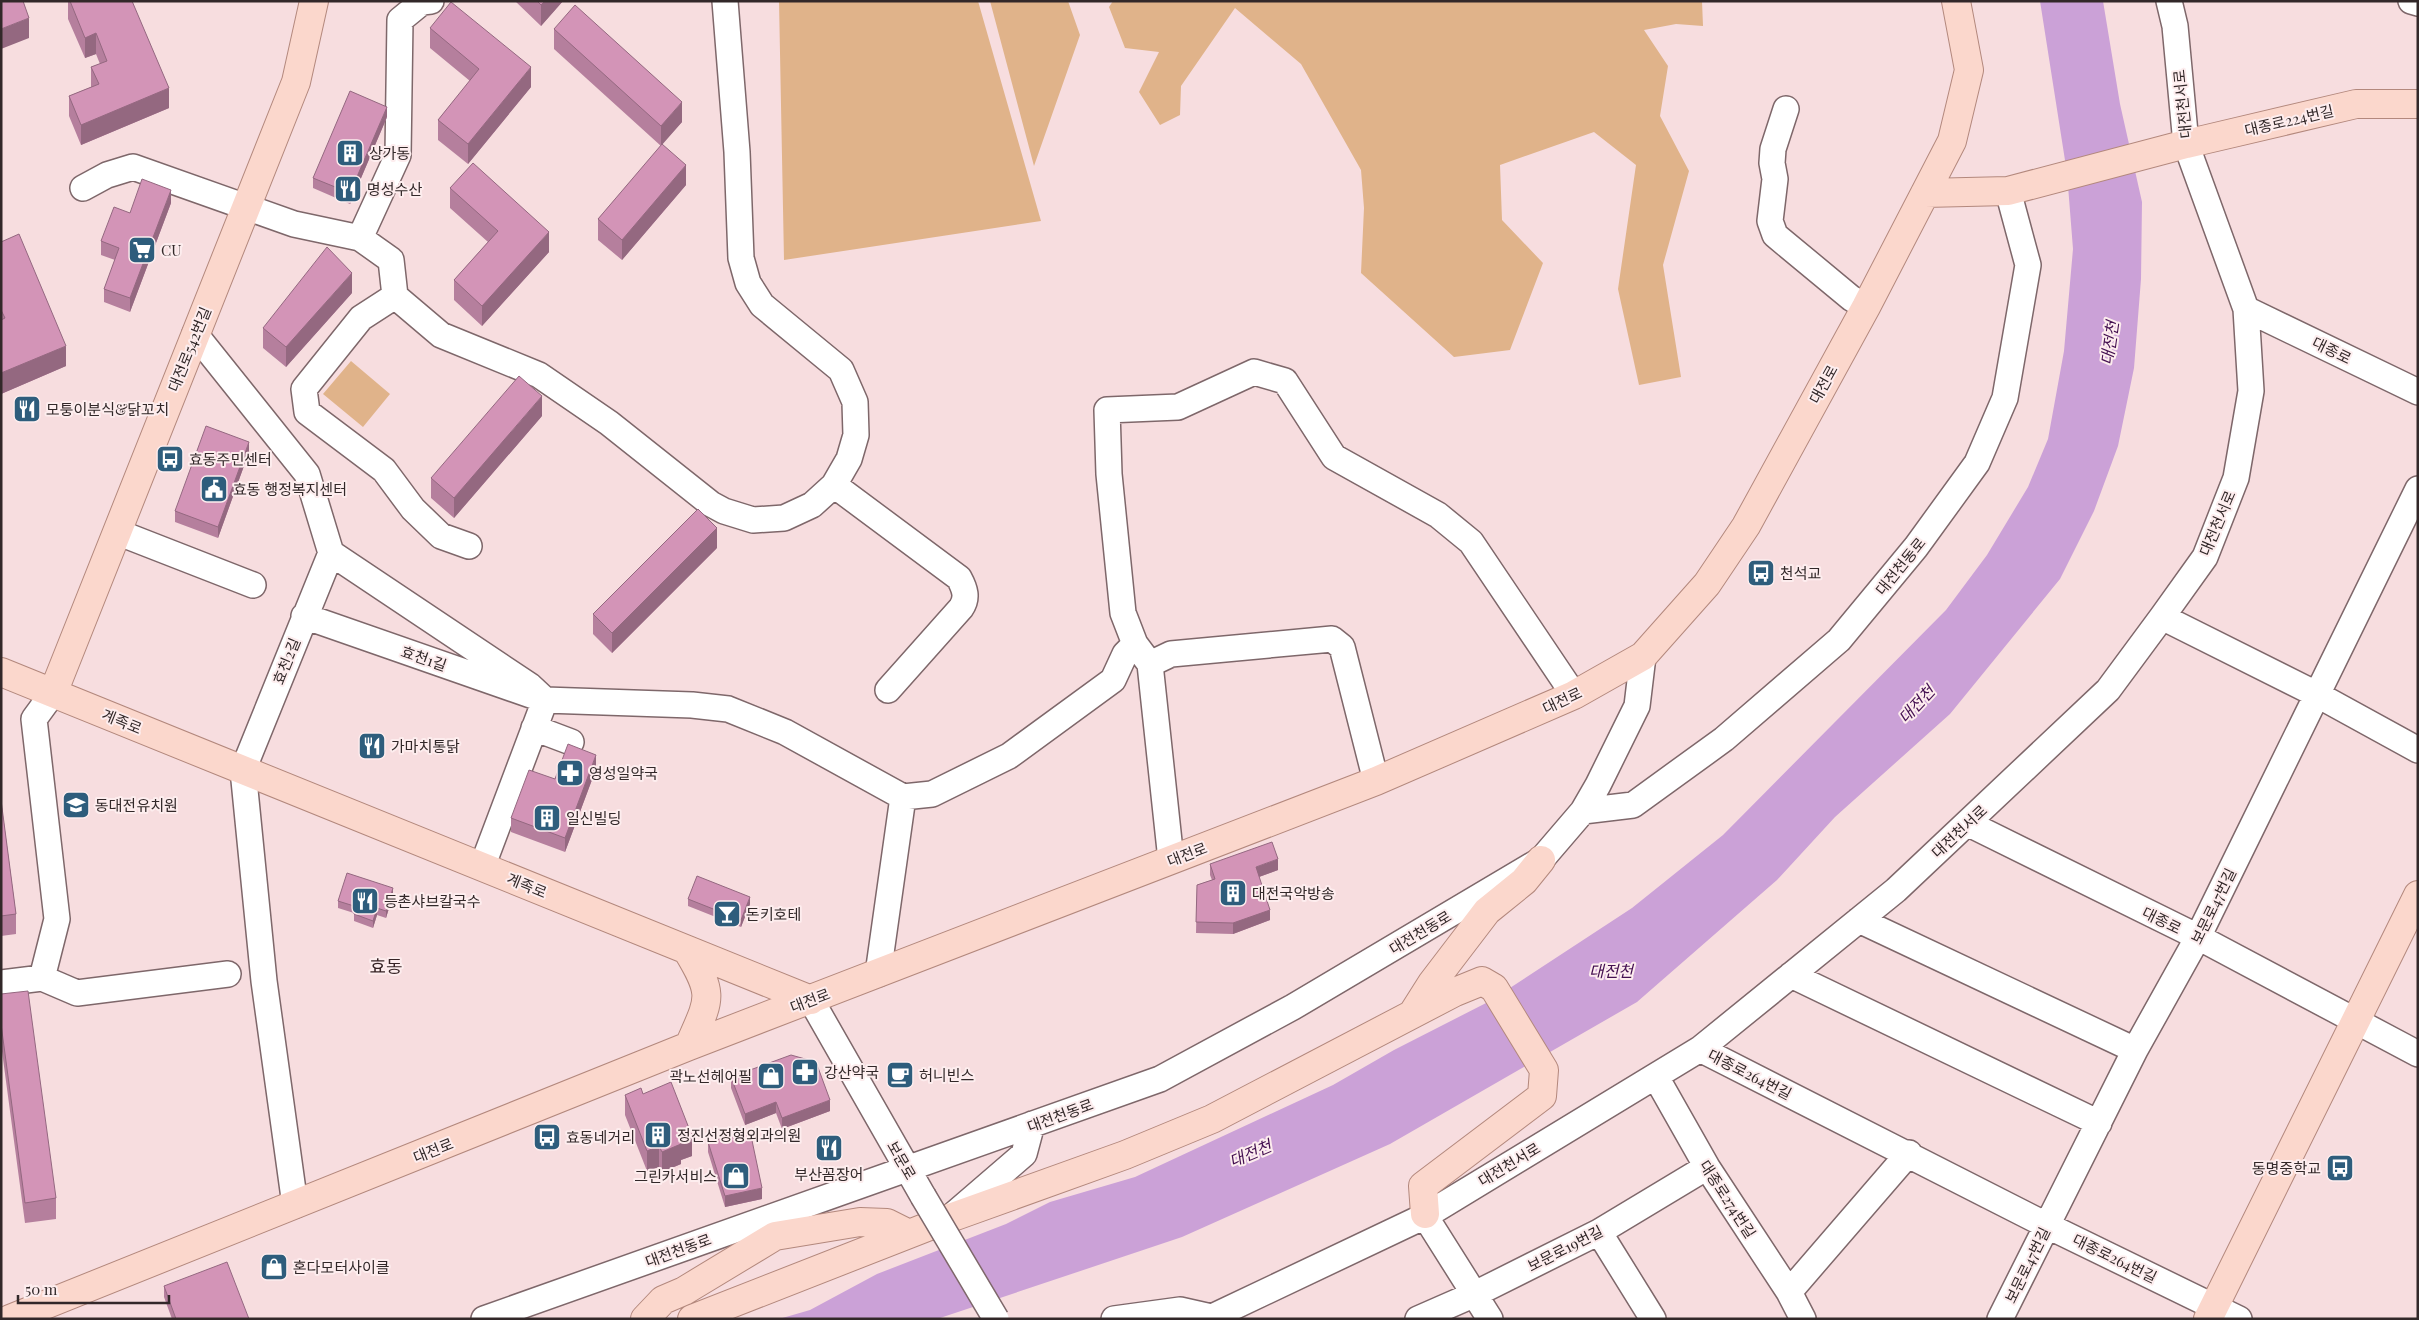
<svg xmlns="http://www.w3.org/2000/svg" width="2419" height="1320" font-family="'Playfair Display','Noto Sans KR',serif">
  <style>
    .green { fill: #e0b38a }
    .water { fill: #cba1d7 }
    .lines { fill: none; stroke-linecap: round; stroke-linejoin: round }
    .minor-casing { stroke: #7e676a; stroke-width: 28 }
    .major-casing { stroke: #b3887d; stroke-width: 30 }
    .minor { stroke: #fff; stroke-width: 25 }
    .major { stroke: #fbd7cc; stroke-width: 28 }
    .minor-bridge-casing { stroke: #7e676a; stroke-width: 28; stroke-linecap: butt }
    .minor-bridge { stroke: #fff; stroke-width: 25 }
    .wall { fill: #b57f9d }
    .shaded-wall { fill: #946880 }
    .building { fill: #d394b7; stroke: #946880 }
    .labels { text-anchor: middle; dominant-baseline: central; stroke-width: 4; stroke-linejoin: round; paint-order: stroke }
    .street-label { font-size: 15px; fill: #322829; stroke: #fdedee }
    .poi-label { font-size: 15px; fill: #322829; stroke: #fdedee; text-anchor: start }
    .water-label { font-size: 16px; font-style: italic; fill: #430f50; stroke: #fdedee }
    .quarter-label { font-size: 18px; fill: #362325; stroke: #fdedee }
  </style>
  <rect width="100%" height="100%" fill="#f7dddf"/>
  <path class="green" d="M779,1H978L1041,221L784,260Z
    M990,1H1068L1080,35L1034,166Z
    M1113,1H1702L1703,26L1676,24L1644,30L1668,66L1660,116L1689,171L1663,265L1681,377L1639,385L1618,289L1636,165L1594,132L1500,165L1502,220L1543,263L1510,350L1454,357L1361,273L1364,208L1361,170L1301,64L1235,8L1181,86L1180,115L1160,125L1139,92L1159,52L1125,48L1109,7Z
    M351,361L390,394L363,427L323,394Z"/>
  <path class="water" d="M2040,1H2103L2120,104L2142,202L2141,279L2134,368L2118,446L2094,511L2060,579L1950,714L1835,817L1777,880L1637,1002L1390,1144L1182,1237L937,1319H779L810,1310L877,1274L1006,1224L1050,1202L1135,1177L1333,1085L1394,1050L1490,1001L1632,908L1723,835L1946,610L1987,555L2028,487L2048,439L2064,351L2073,249L2067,173Z"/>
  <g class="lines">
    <g class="minor-casing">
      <path id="minor" d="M2411,1L2418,3
        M1786,109L1773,149L1772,163L1775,179L1770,221L1775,235L1851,298L1866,307
        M83,188L107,175L133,167L294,224L360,238L391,260L395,296L441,335L539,375L609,423L711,504L724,511L753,520L784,518L812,505L834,485L849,459L856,435L855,402L841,370L762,305L748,283L741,258L737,152L725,1
        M360,238L398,155L400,20L422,2L431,1
        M395,296L361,318L304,389L307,412L384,470L413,509L441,536L469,546
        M2246,309L2418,392
        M195,334L307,474L331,553L530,686L545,700L692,705L728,709L785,732L903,797L932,794L1009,756L1113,680L1125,654L1135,644
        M834,485L959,578C965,589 968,598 961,608L888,690
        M117,532L253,585
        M304,616L545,700L482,867
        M2162,617L2316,694L2418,750
        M1150,664L1171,654L1332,639L1342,647L1376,781
        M534,728L571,742
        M1583,811L1633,805L1724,739L1839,640L1916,547L1977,463L2005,398L2028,265L2008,191
        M1967,823L2198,937L2418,1054
        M1171,860L1150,664L1135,644L1123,613L1109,474L1107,410L1178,407L1254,372L1285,381L1334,457L1438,515L1471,542L1574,695
        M1859,920L2135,1050
        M878,974L903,797
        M1791,975L2099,1123
        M42,978L77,993L228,974
        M1,983L42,978L57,919L34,719L53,693
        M811,1000L923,1196
        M1700,1049L2046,1225L2239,1319
        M1656,1077L1707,1167L1789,1292L1803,1319
        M295,1205L264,981L243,770L331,553
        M952,1216L1024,1154L1032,1124
        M1425,1216L1490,1319
        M1599,1232L1653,1319
        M1789,1292L1909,1153
        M484,1319L1160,1079L1293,1007L1541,860L1583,811L1598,785L1637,706L1643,656
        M1114,1319L1180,1310L1211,1317
        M1208,1319L1425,1216L1700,1049L1896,890L2108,690L2162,617L2205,557L2236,478L2251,391L2246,309L2186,144L2175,26L2169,1
        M1418,1319L1475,1294L1599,1232L1707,1167
        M2000,1319L2135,1050L2198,937L2418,489"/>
    </g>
    <g class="major-casing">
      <path id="major" d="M1925,193L2008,191L2186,144L2356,104H2418
        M1,672L811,1000
        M53,693L296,82L314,1
        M687,950C715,996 710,998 689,1046
        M1413,1013L1432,983L1487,911L1524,881L1541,860
        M10,1319L689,1046L1376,781L1574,695L1643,656L1707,584L1746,526L1866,307L1952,141L1969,70L1956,1
        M645,1319L663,1300L684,1291L775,1236L860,1222L887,1223L909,1234
        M692,1319L950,1218L1125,1155L1212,1119L1455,992L1482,981L1494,988L1544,1070L1542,1096L1423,1186L1425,1214
        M2208,1319L2418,895"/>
    </g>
    <use href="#minor" class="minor"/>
    <use href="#major" class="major"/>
    <g class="minor-bridge-casing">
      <path id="minor-bridge" d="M923,1196L996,1319"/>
    </g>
    <use href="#minor-bridge" class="minor-bridge"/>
  </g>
  <path class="wall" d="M68,1H132L169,108L81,145L69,116V96L91,87V67L100,64L96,54L85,58L68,19Z
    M515,1H563L541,26Z
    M430,28L531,87L468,164L438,140V120L470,81L430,48Z
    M554,29L682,122L662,144L686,185L622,260L598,240V219L661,146L554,49Z
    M387,117L350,204L313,188V178Z
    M450,188L549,252L482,326L454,300V280L488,242L450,208Z
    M171,203L130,312L104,302V289L115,260L101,255V241L130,213Z
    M1,242L66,366L1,394Z
    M352,293L286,367L263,348V328Z
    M542,416L454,518L431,498V478Z
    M249,452L218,538L175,522V511Z
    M717,548L612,653L593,634V614Z
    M596,769L565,852L511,832V818Z
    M1,800L16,914V934L1,936Z
    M1210,864L1278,870L1259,877L1270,920L1233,934L1196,933L1197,885L1212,880L1210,875Z
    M393,895L386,918L377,915L373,928L354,921V913L338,908V901Z
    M688,899L750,904L741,927L688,906Z
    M1,994L56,1198V1219L25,1223L1,1044Z
    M731,1077L830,1111L782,1129L776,1113L745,1125L731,1088Z
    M643,1094L692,1156L681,1160V1164L662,1172L659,1167L647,1171L625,1115V1095Z
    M708,1142L762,1199L725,1207L708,1152Z
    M164,1286L249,1319H172L164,1297Z"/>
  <path class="shaded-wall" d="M545,1H563L541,26V5Z
    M29,18V38L1,49V29Z
    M96,33V54L85,58V38Z
    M531,67V87L468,164V144Z
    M169,88V108L81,145V125Z
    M682,102V122L661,146V126Z
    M387,107V117L350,204V193Z
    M686,165V185L622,260V240Z
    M171,190V203L130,312V298Z
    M549,232V252L482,326V306Z
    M352,273V293L286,367V347Z
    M66,346V366L1,394V373Z
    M542,396V416L454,518V498Z
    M249,442V452L218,538V527Z
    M717,528V548L612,653V633Z
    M596,755V769L565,852V838Z
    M1278,859V870L1256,878V867Z
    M393,888V895L386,918V911Z
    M750,897V904L741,927V920Z
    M377,908V915L373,928V921Z
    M1270,910V920L1233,934V923Z
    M830,1100V1111L782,1129V1118Z
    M776,1102V1113L745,1125V1114Z
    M692,1136V1156L681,1160V1164L662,1172V1152L680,1141Z
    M659,1146V1167L647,1171V1151Z
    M762,1188V1199L725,1207V1196Z"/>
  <path class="building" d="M1,1H23L29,18L1,29Z
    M70,1H132L169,88L81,125L69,96L99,84L91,67L107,61L96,33L85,38Z
    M537,1H545L541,5Z
    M451,2L531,67L468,144L438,120L479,69L430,28Z
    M575,5L682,102L661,126L554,29Z
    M350,91L387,107L350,193L313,178Z
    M662,144L686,165L622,240L598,219Z
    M473,163L549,232L482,306L454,280L498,231L450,188Z
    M142,179L171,190L130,298L104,289L119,248L101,241L114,207L130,213Z
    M19,234L66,346L1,373V320L5,318L1,310V242Z
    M327,247L352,273L286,347L263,328Z
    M519,376L542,396L454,498L431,478Z
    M206,426L249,442L218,527L175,511Z
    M698,509L717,528L612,633L593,614Z
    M568,744L596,755L565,838L511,818L529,770L555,779Z
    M1,800L16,914L1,916Z
    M1272,842L1278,859L1256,867L1270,910L1233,923L1196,922L1197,885L1215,879L1210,864Z
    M347,873L393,888L386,911L377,908L373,921L354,914V906L338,901Z
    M697,876L750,897L741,920L688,899Z
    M28,991L56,1198L25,1203L1,1024V994Z
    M791,1055L816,1062L830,1100L782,1118L776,1102L745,1114L731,1077Z
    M671,1082L692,1136L680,1141L681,1144L662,1152L659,1146L647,1151L625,1095L641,1088L643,1094Z
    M750,1131L762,1188L725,1196L708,1142Z
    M227,1262L249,1319H176L164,1286Z"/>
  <defs>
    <g id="building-square" transform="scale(1.4375)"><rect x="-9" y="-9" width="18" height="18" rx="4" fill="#2e5d7c" stroke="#fdedee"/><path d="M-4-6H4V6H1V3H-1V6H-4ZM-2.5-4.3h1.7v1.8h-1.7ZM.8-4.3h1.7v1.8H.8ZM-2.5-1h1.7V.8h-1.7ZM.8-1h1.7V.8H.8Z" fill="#fff"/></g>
    <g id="restaurant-square" transform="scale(1.4375)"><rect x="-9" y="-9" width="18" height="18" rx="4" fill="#2e5d7c" stroke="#fdedee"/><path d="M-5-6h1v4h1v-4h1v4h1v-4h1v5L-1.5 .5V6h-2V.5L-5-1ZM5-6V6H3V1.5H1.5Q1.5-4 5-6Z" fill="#fff"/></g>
    <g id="supermarket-square" transform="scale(1.4375)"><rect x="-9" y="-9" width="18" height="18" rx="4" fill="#2e5d7c" stroke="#fdedee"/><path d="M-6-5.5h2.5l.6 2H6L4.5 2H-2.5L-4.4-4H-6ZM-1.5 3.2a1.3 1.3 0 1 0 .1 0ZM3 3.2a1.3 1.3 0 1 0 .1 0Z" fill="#fff"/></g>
    <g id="bus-square" transform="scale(1.4375)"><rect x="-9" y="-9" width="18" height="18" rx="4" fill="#2e5d7c" stroke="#fdedee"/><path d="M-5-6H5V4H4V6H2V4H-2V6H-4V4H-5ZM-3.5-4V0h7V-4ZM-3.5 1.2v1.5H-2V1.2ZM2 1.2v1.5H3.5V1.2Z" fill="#fff"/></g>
    <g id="civic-square" transform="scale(1.4375)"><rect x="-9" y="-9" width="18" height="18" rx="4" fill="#2e5d7c" stroke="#fdedee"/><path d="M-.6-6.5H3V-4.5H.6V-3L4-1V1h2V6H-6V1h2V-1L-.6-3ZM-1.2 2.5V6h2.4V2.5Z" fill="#fff"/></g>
    <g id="pharmacy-square" transform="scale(1.4375)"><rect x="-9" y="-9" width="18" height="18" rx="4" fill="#2e5d7c" stroke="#fdedee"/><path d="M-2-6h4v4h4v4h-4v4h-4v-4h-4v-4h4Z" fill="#fff"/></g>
    <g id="school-square" transform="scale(1.4375)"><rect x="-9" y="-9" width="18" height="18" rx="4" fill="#2e5d7c" stroke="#fdedee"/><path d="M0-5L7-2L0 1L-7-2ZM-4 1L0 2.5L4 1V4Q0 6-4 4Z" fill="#fff"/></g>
    <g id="bar-square" transform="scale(1.4375)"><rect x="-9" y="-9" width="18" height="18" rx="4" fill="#2e5d7c" stroke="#fdedee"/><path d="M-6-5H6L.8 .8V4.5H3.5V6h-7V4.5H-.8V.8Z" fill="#fff"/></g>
    <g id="cafe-square" transform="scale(1.4375)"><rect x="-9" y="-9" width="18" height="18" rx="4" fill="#2e5d7c" stroke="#fdedee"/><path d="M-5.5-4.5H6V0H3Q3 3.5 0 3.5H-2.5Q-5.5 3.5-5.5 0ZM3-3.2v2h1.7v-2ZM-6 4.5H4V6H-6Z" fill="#fff"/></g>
    <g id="shop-square" transform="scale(1.4375)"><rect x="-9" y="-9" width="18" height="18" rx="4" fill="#2e5d7c" stroke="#fdedee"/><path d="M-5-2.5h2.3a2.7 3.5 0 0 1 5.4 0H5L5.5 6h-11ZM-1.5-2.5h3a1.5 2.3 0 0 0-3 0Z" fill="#fff"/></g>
  </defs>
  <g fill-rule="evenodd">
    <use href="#building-square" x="350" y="153"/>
    <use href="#restaurant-square" x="348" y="189"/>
    <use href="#supermarket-square" x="142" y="250"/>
    <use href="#restaurant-square" x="27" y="409"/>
    <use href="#bus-square" x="170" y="459"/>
    <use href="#civic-square" x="214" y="489"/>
    <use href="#bus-square" x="1761" y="573"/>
    <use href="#restaurant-square" x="372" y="746"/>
    <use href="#pharmacy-square" x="570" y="773"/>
    <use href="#school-square" x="76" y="805"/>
    <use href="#building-square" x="547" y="818"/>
    <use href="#building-square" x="1233" y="893"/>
    <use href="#restaurant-square" x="365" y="901"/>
    <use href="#bar-square" x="727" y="914"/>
    <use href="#pharmacy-square" x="805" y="1072"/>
    <use href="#cafe-square" x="900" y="1075"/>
    <use href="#shop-square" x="771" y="1076"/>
    <use href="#building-square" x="658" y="1135"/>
    <use href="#bus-square" x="547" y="1137"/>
    <use href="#restaurant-square" x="829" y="1148"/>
    <use href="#bus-square" x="2340" y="1168"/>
    <use href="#shop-square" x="736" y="1176"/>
    <use href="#shop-square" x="274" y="1267"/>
  </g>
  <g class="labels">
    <g class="street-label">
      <text transform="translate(2182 104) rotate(-96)">대전천서로</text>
      <text transform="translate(2289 120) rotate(-13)">대종로224번길</text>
      <text transform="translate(189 349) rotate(-68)">대전로542번길</text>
      <text transform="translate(2332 350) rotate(26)">대종로</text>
      <text transform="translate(1823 384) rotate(-61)">대전로</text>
      <text transform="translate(2217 523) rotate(-67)">대전천서로</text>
      <text transform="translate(1900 566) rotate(-51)">대전천동로</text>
      <text transform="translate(424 658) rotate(19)">효천1길</text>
      <text transform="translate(286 661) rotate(-68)">효천2길</text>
      <text transform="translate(1562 700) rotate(-25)">대전로</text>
      <text transform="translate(122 721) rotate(22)">계족로</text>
      <text transform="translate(1959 831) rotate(-43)">대전천서로</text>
      <text transform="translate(1187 854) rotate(-21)">대전로</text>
      <text transform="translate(527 885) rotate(22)">계족로</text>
      <text transform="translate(2213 906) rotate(-64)">보문로47번길</text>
      <text transform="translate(2162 920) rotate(26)">대종로</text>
      <text transform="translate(1420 932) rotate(-31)">대전천동로</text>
      <text transform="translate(810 1000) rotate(-21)">대전로</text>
      <text transform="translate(1750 1074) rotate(27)">대종로264번길</text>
      <text transform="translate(1060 1115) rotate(-20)">대전천동로</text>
      <text transform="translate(433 1150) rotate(-22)">대전로</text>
      <text transform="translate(902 1160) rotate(60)">보문로</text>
      <text transform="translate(1509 1164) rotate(-31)">대전천서로</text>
      <text transform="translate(1728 1199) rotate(57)">대종로274번길</text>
      <text transform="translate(1565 1248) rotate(-27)">보문로19번길</text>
      <text transform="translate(678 1250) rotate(-20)">대전천동로</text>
      <text transform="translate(2115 1258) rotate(26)">대종로264번길</text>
      <text transform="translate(2027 1265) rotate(-64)">보문로47번길</text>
    </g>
    <g class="poi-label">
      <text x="369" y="153">상가동</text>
      <text x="367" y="189">명성수산</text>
      <text x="161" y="250">CU</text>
      <text x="46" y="409">모퉁이분식&amp;닭꼬치</text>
      <text x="189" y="459">효동주민센터</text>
      <text x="233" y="489">효동 행정복지센터</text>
      <text x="1780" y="573">천석교</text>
      <text x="391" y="746">가마치통닭</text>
      <text x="589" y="773">영성일약국</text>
      <text x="95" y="805">동대전유치원</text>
      <text x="566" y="818">일신빌딩</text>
      <text x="1252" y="893">대전국악방송</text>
      <text x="384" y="901">등촌샤브칼국수</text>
      <text x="746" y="914">돈키호테</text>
      <text x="824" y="1072">강산약국</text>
      <text x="919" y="1075">허니빈스</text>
      <text x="752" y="1076" text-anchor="end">곽노선헤어필</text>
      <text x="677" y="1135">정진선정형외과의원</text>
      <text x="566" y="1137">효동네거리</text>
      <text x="2321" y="1168" text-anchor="end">동명중학교</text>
      <text x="829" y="1174" text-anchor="middle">부산꼼장어</text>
      <text x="717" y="1176" text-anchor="end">그린카서비스</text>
      <text x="293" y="1267">혼다모터사이클</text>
    </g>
    <g class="water-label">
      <text transform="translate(2109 343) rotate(-82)">대전천</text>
      <text transform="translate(1916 704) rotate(-47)">대전천</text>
      <text x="1611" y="970">대전천</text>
      <text transform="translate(1250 1153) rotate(-23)">대전천</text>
    </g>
    <g class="quarter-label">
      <text x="386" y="966">효동</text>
    </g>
  </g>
  <rect width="2419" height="1320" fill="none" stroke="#322829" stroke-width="5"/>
  <path d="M18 1295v8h151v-8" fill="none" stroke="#322829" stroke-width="2.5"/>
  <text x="25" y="1295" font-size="15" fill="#322829" stroke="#fdedee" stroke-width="4" paint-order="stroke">50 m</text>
</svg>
